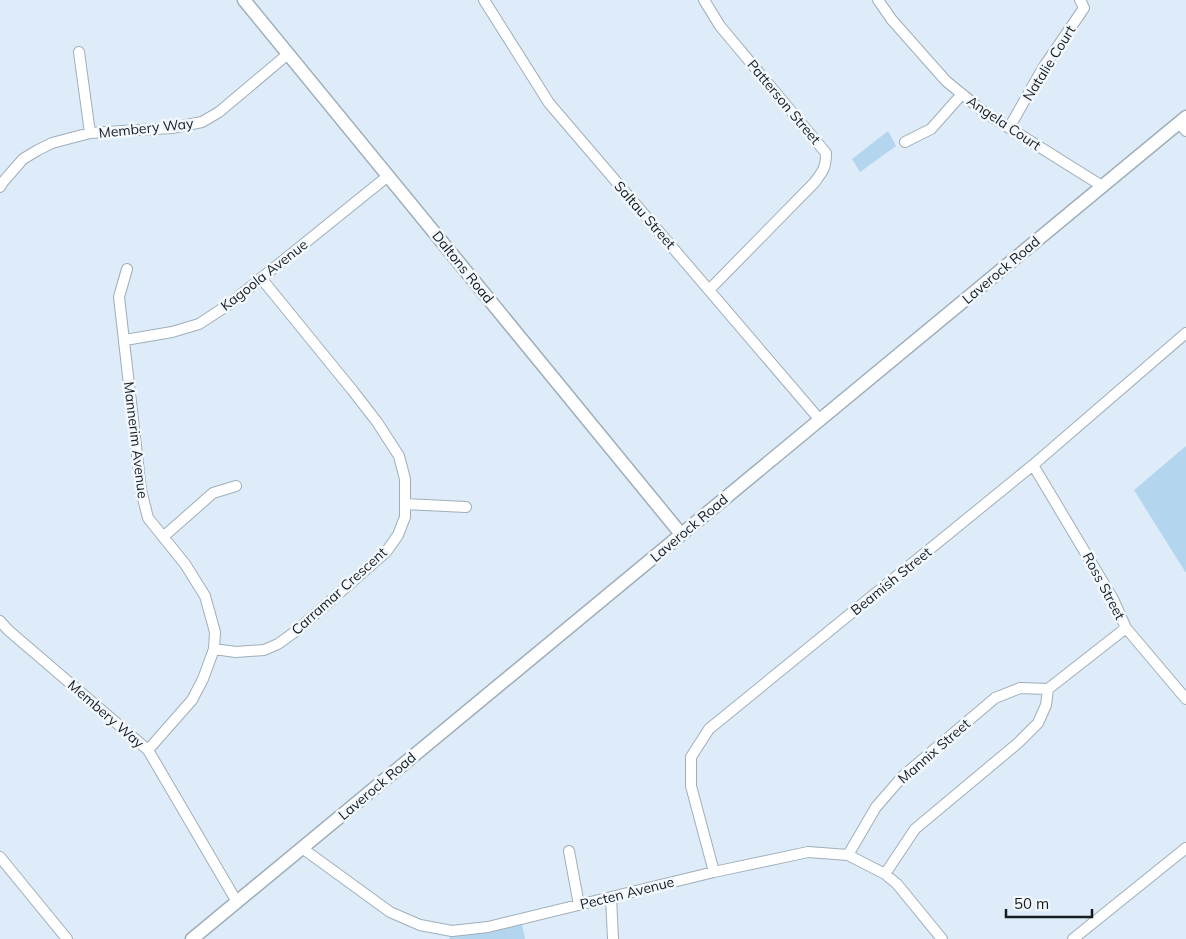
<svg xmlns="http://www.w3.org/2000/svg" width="1186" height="939" font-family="Mulish,sans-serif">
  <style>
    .green { fill: #b3d5ee }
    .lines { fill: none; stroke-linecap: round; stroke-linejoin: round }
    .minor-casing { stroke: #9faeb9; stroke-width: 12 }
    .tertiary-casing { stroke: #9faeb9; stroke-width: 15 }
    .minor { stroke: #fff; stroke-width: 10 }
    .tertiary { stroke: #fff; stroke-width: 12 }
    .labels { text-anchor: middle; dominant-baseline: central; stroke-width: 5; stroke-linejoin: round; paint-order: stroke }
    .street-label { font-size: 14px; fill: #171c20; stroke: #f2f8fd }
  </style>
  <rect width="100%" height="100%" fill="#ddecf8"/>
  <path class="green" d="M888,131L896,146L860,172L852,159Z
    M1186,446V573L1134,490Z
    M521,919L525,939H449L452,931Z"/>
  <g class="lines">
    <g class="minor-casing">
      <path id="minor" d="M484,0L549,103L820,420
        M704,0L720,26L826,153C826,168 823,171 814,183L709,290
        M878,0L892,20L946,81L984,112L1102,186
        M79,52L90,133
        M1179,123L1186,131
        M1009,128L1043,68L1084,8L1080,0
        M905,142L931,129L962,94
        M0,187L3,182L23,159L38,150L52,143L90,133L172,128L202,122L219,112L288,54
        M127,269L119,297L141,490L148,518L185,564L205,596L215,632L214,649L203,679L192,700L148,750
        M125,340L172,332L199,324L228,305L388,176
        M1033,465L1113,599L1126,628L1186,699
        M405,504L466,507
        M163,537L213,493L236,486
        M0,621L8,630L148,750L237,902
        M214,649L236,652L264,650L278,644L296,631L386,552L398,535L405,517V479L399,456L377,422L353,391L261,278
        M302,848L390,912L420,925L452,931L488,927L714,872L808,852L848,855L885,874L897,884L942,939
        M569,851L579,905
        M848,855L876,807L903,776L995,698L1020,688L1048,689L1126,628
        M0,857L67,939
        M714,872L691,786V757L709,729L1033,465L1186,333
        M885,874L915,829L1018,743L1038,723L1046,705L1048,689
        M611,897L613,939
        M1073,939L1186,848"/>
    </g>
    <g class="tertiary-casing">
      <path id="tertiary" d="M244,0L681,534
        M192,939L1186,117"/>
    </g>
    <use href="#minor" class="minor"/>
    <use href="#tertiary" class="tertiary"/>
  </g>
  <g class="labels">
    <g class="street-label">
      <text transform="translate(1049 63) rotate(-58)">Natalie Court</text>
      <text transform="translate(784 102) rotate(50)">Patterson Street</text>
      <text transform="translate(1004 123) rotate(34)">Angela Court</text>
      <text transform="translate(146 128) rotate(-6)">Membery Way</text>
      <text transform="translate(645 215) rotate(49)">Saltau Street</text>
      <text transform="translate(463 267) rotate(51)">Daltons Road</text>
      <text transform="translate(1001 270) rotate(-40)">Laverock Road</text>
      <text transform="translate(264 275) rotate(-38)">Kagoola Avenue</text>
      <text transform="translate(136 440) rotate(83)">Mannerim Avenue</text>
      <text transform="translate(689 528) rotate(-40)">Laverock Road</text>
      <text transform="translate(891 581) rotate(-39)">Beamish Street</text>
      <text transform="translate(1104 586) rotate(62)">Ross Street</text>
      <text transform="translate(339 591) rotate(-42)">Carramar Crescent</text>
      <text transform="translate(106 714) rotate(41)">Membery Way</text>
      <text transform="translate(934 751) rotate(-41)">Mannix Street</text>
      <text transform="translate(377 786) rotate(-40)">Laverock Road</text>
      <text transform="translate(627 893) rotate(-14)">Pecten Avenue</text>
    </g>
  </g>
  <path d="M1006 909v8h86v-8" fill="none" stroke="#171c20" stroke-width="2.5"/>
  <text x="1014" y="909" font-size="15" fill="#171c20" stroke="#f2f8fd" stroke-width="4" paint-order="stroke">50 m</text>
</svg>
